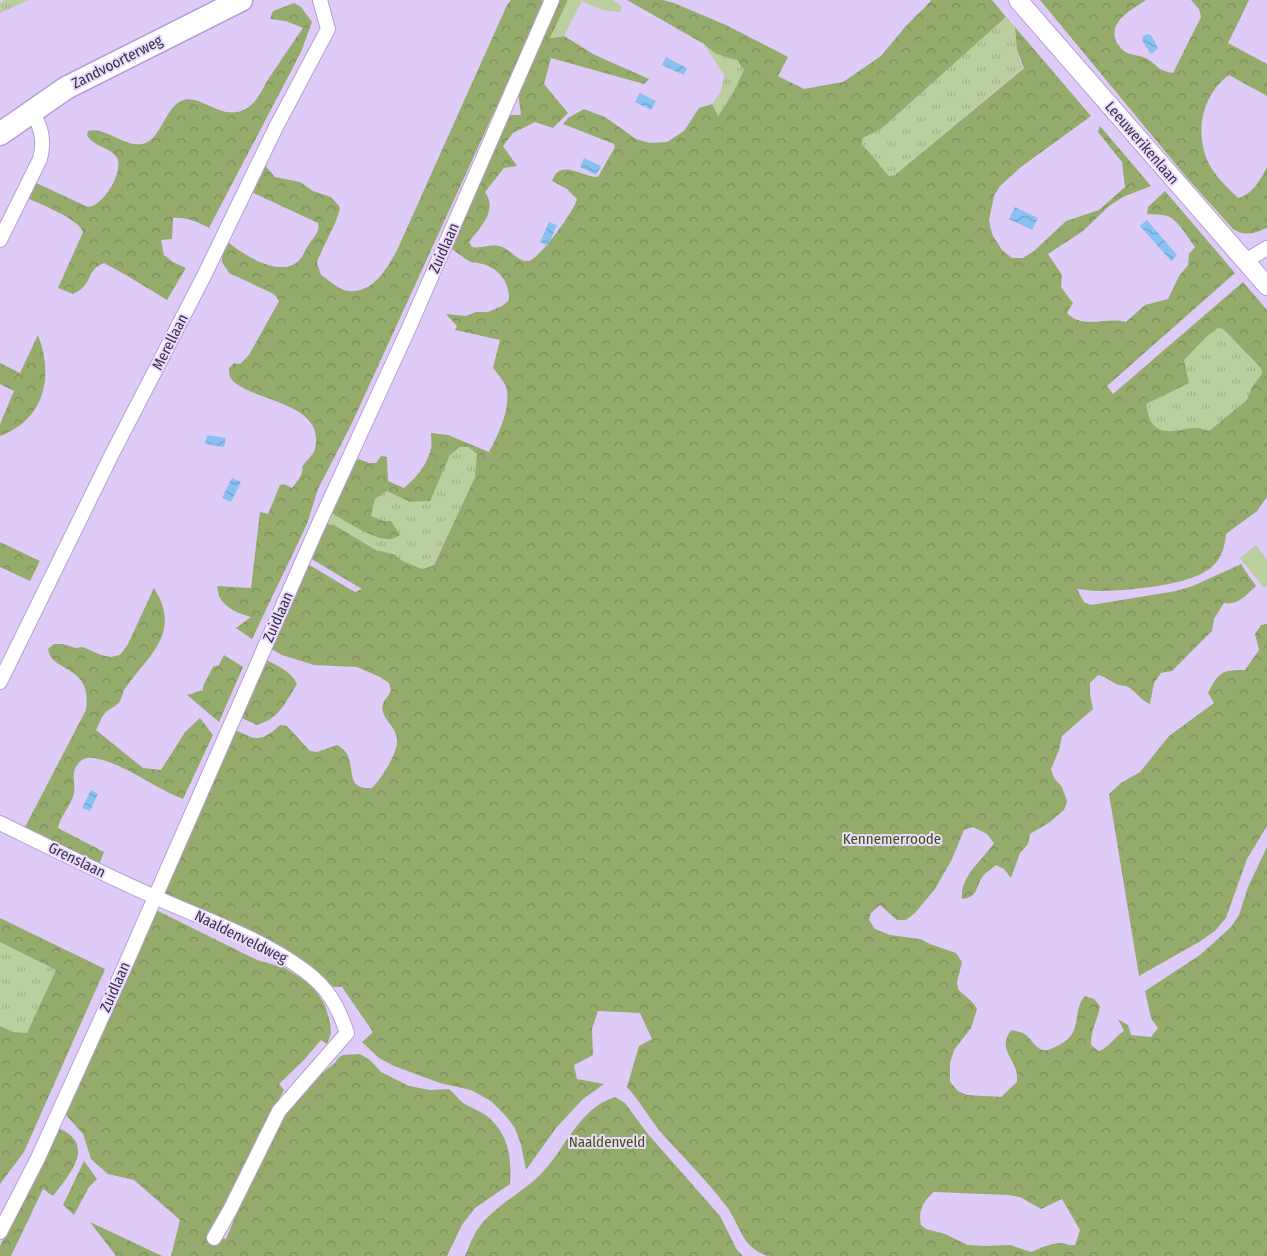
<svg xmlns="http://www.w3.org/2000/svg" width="1267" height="1256" font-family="'Fira Sans Condensed',sans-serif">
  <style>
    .grass { fill: url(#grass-tufts) }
    .forest { fill: url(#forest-crowns); fill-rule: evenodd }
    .garden { fill: #bbce9d }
    .water { fill: url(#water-waves) }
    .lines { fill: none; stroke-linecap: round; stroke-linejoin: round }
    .minor-casing { stroke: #b69ed5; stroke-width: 16 }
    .tertiary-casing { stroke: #b69ed5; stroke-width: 20 }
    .primary-casing { stroke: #b69ed5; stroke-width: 25 }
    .minor { stroke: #fff; stroke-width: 14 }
    .tertiary { stroke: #fff; stroke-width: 18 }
    .primary { stroke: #fff; stroke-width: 22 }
    .labels { text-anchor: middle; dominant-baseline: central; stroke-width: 4; stroke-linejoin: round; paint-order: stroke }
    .street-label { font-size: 15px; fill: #3b3147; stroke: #e9dbfd }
    .park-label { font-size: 15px; fill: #3e5209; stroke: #e9dbfd }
  </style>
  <defs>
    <pattern id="grass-tufts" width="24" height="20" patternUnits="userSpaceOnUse" patternTransform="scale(1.25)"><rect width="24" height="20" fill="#bbce9d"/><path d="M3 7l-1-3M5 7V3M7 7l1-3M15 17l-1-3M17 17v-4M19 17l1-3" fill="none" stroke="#a2b189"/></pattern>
    <pattern id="forest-crowns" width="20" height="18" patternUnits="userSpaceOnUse" patternTransform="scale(1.25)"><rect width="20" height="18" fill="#95ab6c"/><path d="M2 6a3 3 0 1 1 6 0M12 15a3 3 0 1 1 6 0" fill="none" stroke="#7b8c5b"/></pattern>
    <pattern id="water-waves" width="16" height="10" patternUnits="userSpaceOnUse" patternTransform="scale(1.25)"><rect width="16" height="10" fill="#89c2f2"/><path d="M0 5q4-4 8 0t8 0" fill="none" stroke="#719ec6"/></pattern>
  </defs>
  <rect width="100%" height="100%" fill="#dfcbf8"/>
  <path class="grass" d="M5,0H29L0,13V3Z
    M1006,17L1015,27L1017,50L1021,64L1024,67L895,175L889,176C880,166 872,154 862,145L863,138L881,129Z
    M704,44L716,54L737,60L744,70L733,93L717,117L712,104L721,91L724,75Z
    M1218,328L1223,329L1261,368L1262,374L1252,387L1248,400L1209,431C1206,430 1201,428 1197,428C1192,427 1186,429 1181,430C1157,434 1150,427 1146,404L1151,400C1168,380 1196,339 1218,328Z
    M460,447H468L478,454L475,477L434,564L422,569L403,561L393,554L376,550L334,525L323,524L330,512L376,536L386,540L384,521L371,516L375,499L387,491L410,502L429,501L450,455Z
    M0,942L56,970L27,1033L14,1032L0,1026Z"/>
  <path class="forest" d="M511,0H542L544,3L352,423L318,489L307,524L252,639L236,628L251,617C240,614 226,609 220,598C218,595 218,589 217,586L251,588L260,512L268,514L280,485L284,484L292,488C296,483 301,477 302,472C304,465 300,470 304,464C308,459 313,455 315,449C326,403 257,402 234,382C229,378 229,373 229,368L234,363L240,364L249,355L279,301L274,294L229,273L222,262L223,237C237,252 277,277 296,263C303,258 305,250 309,244C314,237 320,232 318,223L247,190L263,160L267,168L275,177L300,182L313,191L331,197L339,206L340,209L336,221L318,259L317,263L321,275C329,280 339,290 348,291C374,294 388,267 398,248L507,5Z
    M557,0H568L551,38L564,36L595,55L649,79L644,84L551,58L544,84L568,113L553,128L535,122L513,133L503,146L517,166L504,168L485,192C498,211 481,226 469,242L472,247C482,249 491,243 502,247C511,250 518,262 528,261C538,261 575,210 577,199L567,189L552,181C560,157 584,178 598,177L615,147L614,144L563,124L568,118L584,109L605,117L636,139L650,143L667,142L684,131L699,108L712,104L718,116L733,93L744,70L737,60L716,54L704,44L627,0H663L674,3L726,25L788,57L778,76L804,89L843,82L881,56L905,27L930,2L931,0H992L1006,17L881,129L863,138L862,145C872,154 880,166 889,176L895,175L1024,68L1017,50L1015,27L1091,116L1021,167L1000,186L994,196L989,220L990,226L993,236L1002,250L1012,258H1023L1034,251L1066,221L1099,210L1125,187L1122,162L1098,132L1100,126L1151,186L1123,197L1109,206L1083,231L1048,254L1062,275L1061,287L1073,303L1067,313C1083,330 1106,316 1126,322L1145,305L1168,299L1179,276L1188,265L1189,254L1195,247C1188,238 1178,220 1168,216C1162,214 1153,215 1147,214L1148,207L1165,191L1235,273L1107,386L1113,394L1243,282L1267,310V497L1257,511L1226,534C1225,546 1222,557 1213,566C1193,586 1124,591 1096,591C1090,591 1083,589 1077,589L1084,602L1091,605L1176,591L1193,586L1241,564C1246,572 1250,578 1256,586C1247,594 1238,606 1224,603L1214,619L1212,631L1172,671L1161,673L1154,683L1150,704C1142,701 1138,694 1131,689C1127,685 1121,686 1116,684C1109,680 1106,677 1098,675L1090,683V694L1093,709L1062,736L1059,750L1051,769L1054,778L1062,787L1067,801L1064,810L1050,822L1030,834L1028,844L1020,853L1011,878L1004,869L996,865C992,869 986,872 983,876C975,887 979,897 962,899C960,876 982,861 994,843L987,834L973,827L964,830L952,859L935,889L915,913L906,920H897L880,905L871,913L869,920L875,929L890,935L920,939L930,944L956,953L962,962L957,982L958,989C965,997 973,1000 977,1009L971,1028L954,1050L950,1063V1082L958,1091L967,1095L1001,1097L1017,1082C1017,1078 1017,1073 1016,1070C1010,1053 999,1048 1011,1030C1016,1031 1022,1032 1026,1035C1032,1040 1035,1048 1043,1050C1047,1051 1051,1049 1055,1047C1086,1034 1070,1013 1085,996L1094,999L1100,1006C1098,1021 1091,1027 1091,1045L1099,1051C1110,1047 1114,1037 1124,1031L1118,1019L1128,1025L1131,1035L1151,1037L1158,1028L1151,1018L1145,991L1200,955L1231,927L1239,915L1248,887L1267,847V1256H767C741,1246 741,1227 727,1207C708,1182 685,1159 664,1136C650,1120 641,1102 627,1087L639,1046L652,1039L640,1013L598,1011L592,1029L593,1055L574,1065L577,1079L604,1084L583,1099L556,1128L526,1170L521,1145L515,1128L505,1115L491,1101L471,1090L440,1083L394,1066L379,1058L362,1042L373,1032L342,987C341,987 336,987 334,987C327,984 307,964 298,958L176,901L163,891L230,727C254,739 259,745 280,725L287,726L310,751L317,752L337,745C363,758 338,790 372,788C381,779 398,753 397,740C397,726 379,718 383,704C384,700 389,695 391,691L389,683L380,677L357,667L314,665L282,655L266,646L306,563L355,592L362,589L308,557L323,524L334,525L376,550L393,554L403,561L422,569L434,565L475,477L477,454L468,447H460L450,455L430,501L410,502L387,491L375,499L371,516L384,521H391L400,535C395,538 391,540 385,539C370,537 344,520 330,512L353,463L359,459L369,463H376L381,456L387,457L388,481L404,488C416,478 427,465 431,449C432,444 431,438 431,433L448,435L489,452C498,436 512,406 506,387C504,381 497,373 493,368L500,340L455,330L457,326L446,314L466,316L476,312H488L502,306L509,300C510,281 497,266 478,263C476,262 473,263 471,262C463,258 457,252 450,248L510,115H521L518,92ZM1218,328L1223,329L1261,368L1262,374L1252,387L1247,400L1209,431C1206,430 1201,428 1197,428C1193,427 1186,429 1181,430C1157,434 1150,427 1146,404L1189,383L1184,360L1206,337ZM934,1192L1009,1195L1020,1197L1041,1209L1062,1199L1080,1230L1075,1245C1069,1246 1068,1244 1063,1243C1053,1242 1040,1248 1031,1252L1010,1245L985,1246L968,1245L945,1234L926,1229L921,1225C918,1211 923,1201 934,1192Z
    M1040,0H1146C1133,9 1108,21 1116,41C1118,46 1125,53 1130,54C1135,56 1140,55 1145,58C1158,64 1155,70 1173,73L1201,17L1199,9L1191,0H1249L1228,43L1267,64V96L1229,75C1200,96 1193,139 1212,169C1219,180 1229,189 1238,198C1252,195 1261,179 1267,167V228C1255,233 1245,237 1233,229L1188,179Z
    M294,3L301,7L312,22L301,52L209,228C197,222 187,217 173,218L172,239L161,240L164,255L173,262L186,268L167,300L126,275L104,263C85,270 94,285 73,294L58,288L83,232C78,218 37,203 23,196L30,180L88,207C103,206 124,172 117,158C111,147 93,147 87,135L88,131C105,126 123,147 142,144C159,142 164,112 179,102C199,89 223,127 250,106C261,97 263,86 271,75C282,59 292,43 303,28L286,21L270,19L273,11Z
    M38,335C54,376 45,419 0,436V424L14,391L0,384V363L20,373Z
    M0,542L40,561L30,581L0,567Z
    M154,588C183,634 147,656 124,690C122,694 122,698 120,701C117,706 109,709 105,713C101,717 99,725 96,730L143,768L161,770L185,732L200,718L213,735L183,799C154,788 128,766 99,759C91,757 83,757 78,764C70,773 76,783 74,793C71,806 61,814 58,828L104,852L99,865L25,827L86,710C93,664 51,673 48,649L54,644H63L75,648L83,647L101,655L110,657L120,655L128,644Z
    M1267,624V826L1247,859L1226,918L1215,931L1199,942L1139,976L1109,794L1121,783L1140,772L1169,736L1214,703L1208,693C1219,672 1221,670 1245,670L1259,650L1255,634L1261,625Z
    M224,655L243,667L219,722L187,695L203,690V686L213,667L219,665Z
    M261,657C273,664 291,670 297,684C285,703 280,718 257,725L235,715Z
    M154,909L257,960L285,968L312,985L325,1005L330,1022L331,1033L327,1044L321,1040L304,1060L279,1084L284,1090L251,1151L213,1236L226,1239L246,1190L287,1108L317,1077L335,1063L338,1058L343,1055L360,1054L370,1060L381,1072L409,1086L430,1090L449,1089C454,1093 458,1099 463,1103C470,1107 477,1110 484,1114C508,1131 512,1156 510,1184L475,1208L462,1225L447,1256H171L180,1220L134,1180L108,1174L91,1159L83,1134L65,1114Z
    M0,918L105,969L24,1152L0,1184V1026L14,1032L27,1033L56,970L0,942Z
    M615,1097L625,1103L647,1133L720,1216L737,1250L743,1256H465C471,1241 476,1228 488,1217C503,1202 523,1191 539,1176C565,1151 578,1108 615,1097Z
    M58,1128C97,1144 70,1174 53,1196L43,1189L11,1256H0V1246Z
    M84,1161L97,1179L89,1187L74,1215L63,1205Z
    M90,1222L162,1256H116Z"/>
  <path class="garden" d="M568,0H613L622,6L620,12L602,10L582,1L564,36L550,38Z
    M1256,545L1267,560V585L1264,588L1240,558Z"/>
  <path class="water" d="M1147,34L1151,35L1158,48L1153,53H1150L1142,40L1143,36Z
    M666,57L687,68L684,75L662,65Z
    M640,93L656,101L651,110L635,102Z
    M584,158L601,166L596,175L580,167Z
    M1015,207L1038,218L1032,230L1009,219Z
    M1147,220L1177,255L1171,261L1140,226Z
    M549,222L557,225L548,246L540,242Z
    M207,435L226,438L224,447L205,444Z
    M232,478L241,482L231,502L222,498Z
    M91,790L98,794L90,811L82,808Z"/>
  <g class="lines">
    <g class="minor-casing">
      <path id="minor" d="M0,240L40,159C45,140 41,127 32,111
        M1245,261L1267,248
        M0,682L112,454L204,276L276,127L328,29L320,0
        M0,823C51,848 103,874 155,897C205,920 260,937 305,971C328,988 338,1006 347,1033L279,1111L230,1210L214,1238
        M0,1232L38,1158L124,968L317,528L408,330L552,0"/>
    </g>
    <g class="tertiary-casing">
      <path id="tertiary" d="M1018,0L1267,286"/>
    </g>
    <g class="primary-casing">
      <path id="primary" d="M0,134L66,88L241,0"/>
    </g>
    <use href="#minor" class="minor"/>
    <use href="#tertiary" class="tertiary"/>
    <use href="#primary" class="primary"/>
  </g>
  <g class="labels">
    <g class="street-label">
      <text transform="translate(117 62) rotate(-27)">Zandvoorterweg</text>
      <text transform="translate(1142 143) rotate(49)">Leeuwerikenlaan</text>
      <text transform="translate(444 248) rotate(-66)">Zuidlaan</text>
      <text transform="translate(170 342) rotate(-63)">Merellaan</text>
      <text transform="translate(278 617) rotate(-66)">Zuidlaan</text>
      <text transform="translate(77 860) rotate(26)">Grenslaan</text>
      <text transform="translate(241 937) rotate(26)">Naaldenveldweg</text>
      <text transform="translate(115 987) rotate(-66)">Zuidlaan</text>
    </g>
    <g class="park-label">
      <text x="892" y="839">Kennemerroode</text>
      <text x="607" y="1142">Naaldenveld</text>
    </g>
  </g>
</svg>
